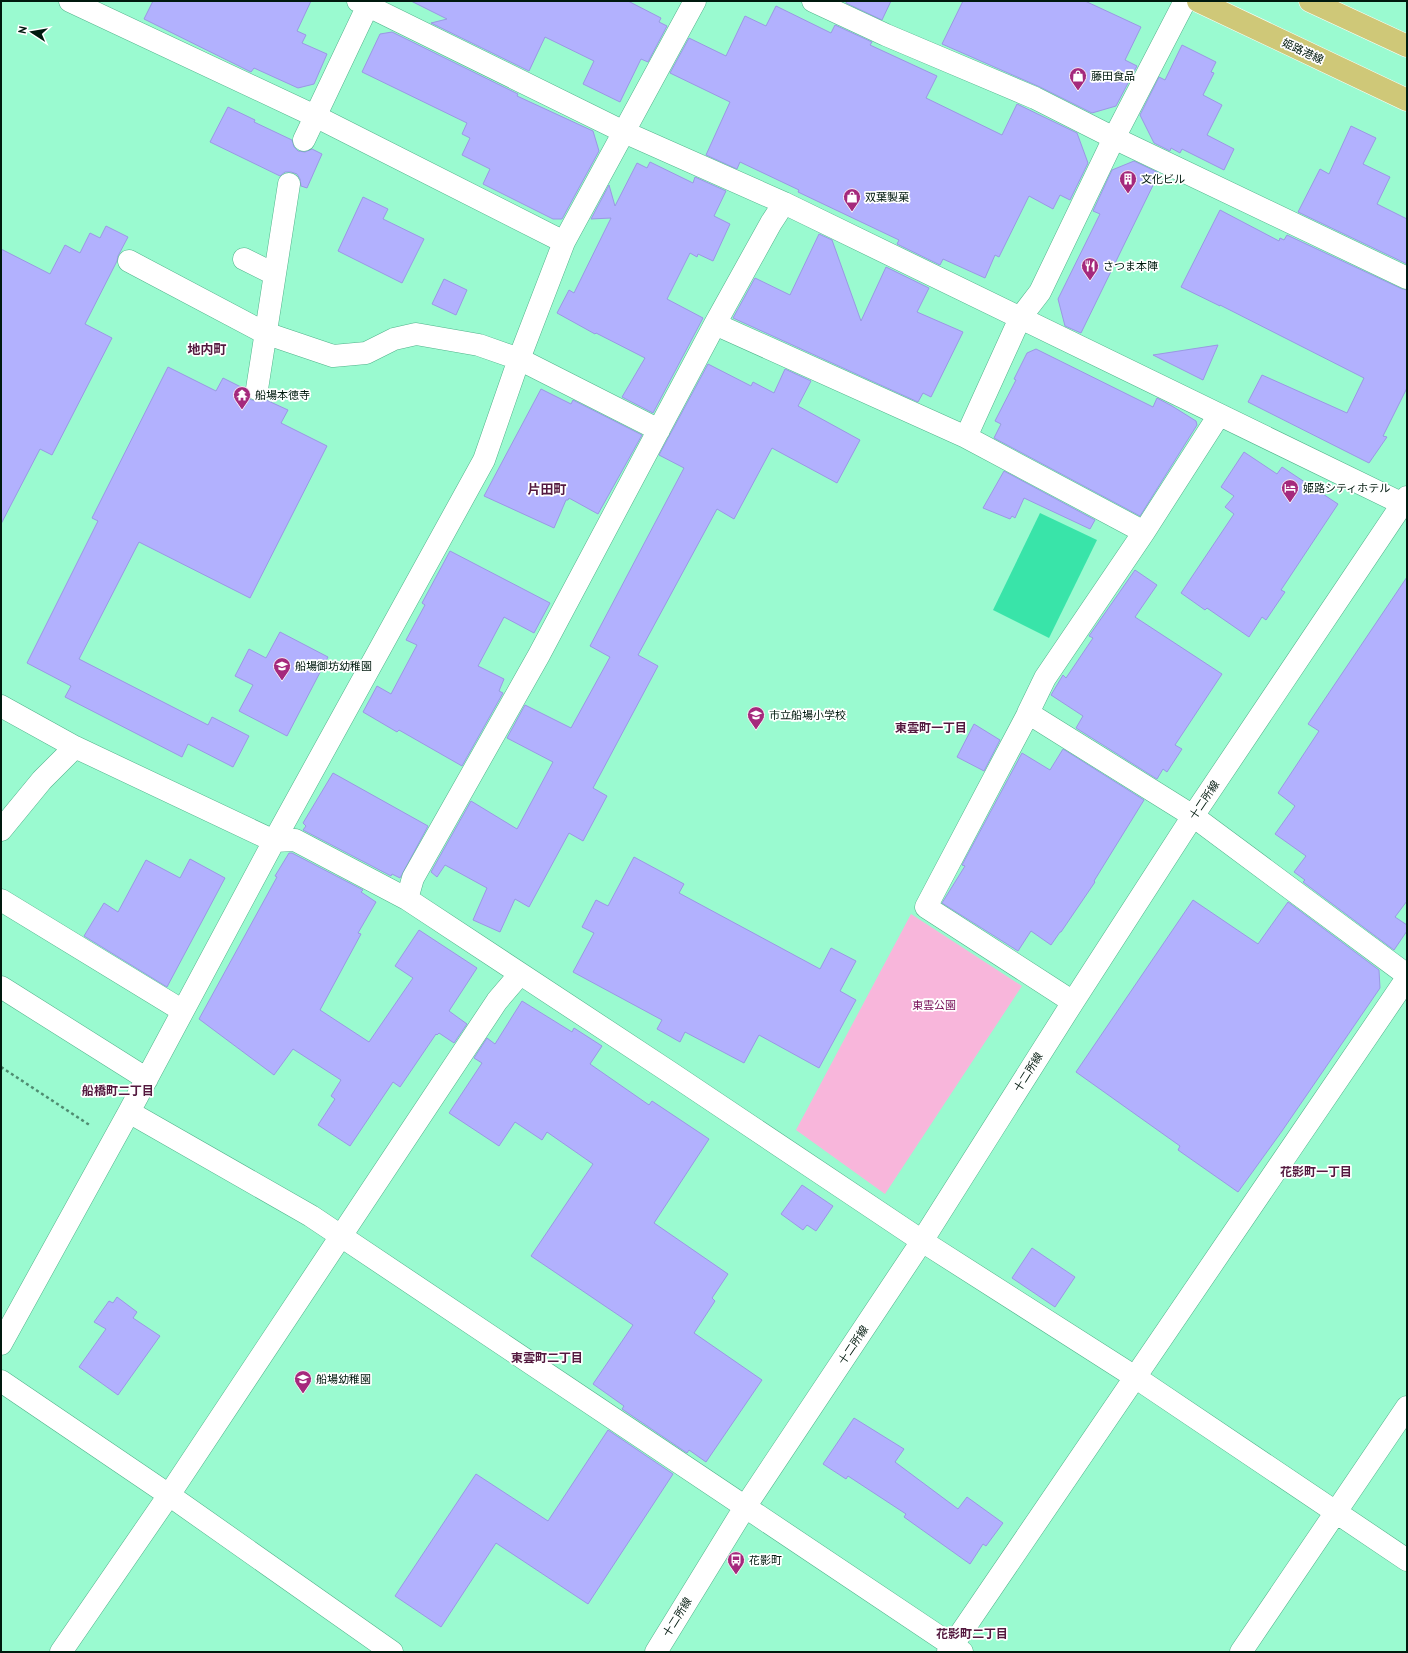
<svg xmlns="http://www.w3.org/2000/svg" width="1408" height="1653" font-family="'PT Sans','Noto Sans JP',sans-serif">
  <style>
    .green { fill: #f8b6db }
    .water { fill: #39e4a9 }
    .building { fill: #b2b1fe; stroke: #9a98e4 }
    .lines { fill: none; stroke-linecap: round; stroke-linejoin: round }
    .minor-casing { stroke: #51b38b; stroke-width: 23 }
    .major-casing { stroke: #fff; stroke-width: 23 }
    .path { stroke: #4f8c71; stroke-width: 2.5; stroke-dasharray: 3 3; stroke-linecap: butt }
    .minor { stroke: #fff; stroke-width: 22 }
    .major { stroke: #cfc878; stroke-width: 22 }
    .labels { text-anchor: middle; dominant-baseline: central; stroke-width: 3.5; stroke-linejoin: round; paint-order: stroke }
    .street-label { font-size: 11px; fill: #00190e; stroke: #fff }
    .poi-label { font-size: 11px; fill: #00190e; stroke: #fff; text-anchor: start }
    .park-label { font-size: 11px; fill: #750d56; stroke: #fff }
    .neighbourhood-label { font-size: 12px; font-weight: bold; fill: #54193f; stroke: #fff }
    .quarter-label { font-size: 13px; font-weight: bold; fill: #54193f; stroke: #fff }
  </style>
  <rect width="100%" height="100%" fill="#9afad0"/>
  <path class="green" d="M911,914L1022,986L885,1194L796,1130Z"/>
  <path class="water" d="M1040,513L1097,540L1049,638L993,610Z"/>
  <path class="building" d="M153,1H311L297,31L306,35L302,43L327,54L314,84L298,88L254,68L251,72L144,19Z
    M411,1H628L661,18L659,22L667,26L648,62L641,59L620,102L583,84L594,61L545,37L529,71L431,23L447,19Z
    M847,1H891L882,20L846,3Z
    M963,1H1085L1141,27L1125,60L1137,66L1116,106L1092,113L1040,87L942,44Z
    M776,6L831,33L835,25L872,42L870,45L937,76L926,98L1002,135L1017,104L1077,133L1088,163L1070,200L1060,195L1053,209L1029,196L999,257L995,255L985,278L943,259L940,265L897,244L899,240L798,192L799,190L740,162L737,169L706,155L730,102L670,73L689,38L726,56L745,16L766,26Z
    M392,32L518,94L517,96L593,131L599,151L562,219H553L483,184L490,169L462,155L470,138L462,134L467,123L362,72L380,34Z
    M1182,45L1216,62L1211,72L1214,73L1203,95L1222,105L1207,135L1234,149L1224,170L1182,149L1180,153L1171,148L1170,151L1154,143L1140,115L1159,77L1165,80Z
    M228,107L255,120L254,122L292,140L294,147L298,151L305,152L312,149L322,154L307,188L301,186L300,179L297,174L291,172H285L280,176L210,142Z
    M1351,126L1376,138L1363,164L1390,177L1377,204L1407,219V264L1298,212L1320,169L1329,174Z
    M1134,161L1159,173L1081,333L1065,326L1058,299L1100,214L1093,211L1112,170Z
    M650,162L693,183L695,177L726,191L714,216L730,224L713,261L698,254L697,257L690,253L667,299L703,318L653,413L622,397L645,358L596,333L595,334L557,313L569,290L574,293L611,218L591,219L609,185L615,206L637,163L647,168Z
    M363,197L388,209L383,219L424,239L402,283L338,251Z
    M1220,210L1279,241L1280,238L1284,240L1287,235L1402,289L1407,290V388L1383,436L1387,437L1369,463L1248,402L1262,375L1347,413L1364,378L1220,305V306L1181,287Z
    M106,226L128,237L118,256L117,261L85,324L112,338L52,455L40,449L1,524V249L50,274L65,245L80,253L90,233L100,238Z
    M819,234L832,240L861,321L886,267L929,288L917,312L963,332L931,397L923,393L918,402L733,318L755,278L790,295Z
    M444,279L467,290L456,315L432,304Z
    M1218,345L1203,380L1153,355Z
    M1036,349L1153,407L1157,398L1172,406L1196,421L1197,425L1140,516L994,438L1001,424L995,421L1016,380L1014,379L1027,353Z
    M708,364L751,386L753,382L774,393L785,369L811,381L798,406L860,440L837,483L772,448L734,519L717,509L638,655L658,666L593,788L607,796L583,841L569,833L529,907L515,899L500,932L473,920L487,888L445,865L437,877L431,872L471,801L517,829L553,762L507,738L525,705L571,728L610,657L590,646L684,468L659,455Z
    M168,367L216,391L223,378L245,389L246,394L249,399L255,401L264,399L288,410L281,423L327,446L250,598L139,542L79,659L208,725L212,717L249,736L233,767L188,744L182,757L65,697L71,686L27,663L98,521L92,518Z
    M541,389L571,404L573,400L642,435L598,514L569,498L568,500H566L554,528L484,496Z
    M1244,452L1277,474L1282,467L1338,504L1281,590L1285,592L1266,620L1262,617L1249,637L1207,608L1205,610L1181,593L1234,514L1225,507L1234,496L1221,487Z
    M1004,471L1095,520L1090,529L1024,498L1015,518L1012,516L1010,519L983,508Z
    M450,551L550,603L534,633L504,617L478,666L504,679L499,691L503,693L462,766L399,730L397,732L363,712L377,686L391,694L417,645L406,640L425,605L422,603Z
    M1135,570L1157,585L1135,617L1222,674L1175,745L1182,749L1167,772L1163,769L1157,779L1076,728L1083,716L1051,695L1063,675L1066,678L1093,638L1089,636Z
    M1407,577V901L1395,917L1407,925V931L1394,950L1303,882L1305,880L1294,872L1306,856L1275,834L1295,806L1278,793L1319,731L1308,724Z
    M280,632L328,657L287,736L239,711L253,685L235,676L249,649L266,658Z
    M974,724L1000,740L984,771L957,757Z
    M1063,749L1144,800L1094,881L1095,882L1061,932H1060L1051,945L1031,931L1018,951L942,903L965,866L962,865L1022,753L1050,770Z
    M333,773L428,826L400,878L392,874L391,876L303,830L306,826L303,823Z
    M289,853H292L363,890L361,892L376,902L358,933L361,934L320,1010L369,1042L413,978L395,966L419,930L477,968L449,1011L467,1024L454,1043L439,1033L437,1035L436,1034L400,1087L393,1082L350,1146L318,1125L335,1099L331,1096L341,1080L293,1049L274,1075L199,1019L277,877L275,876Z
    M634,857L684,884L679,893L820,969L831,948L856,961L840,991L856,1000L819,1068L759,1035L744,1063L685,1032L680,1042L657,1029L662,1020L573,972L594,933L582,927L596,900L608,906Z
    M190,859L225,878L167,987L84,936L104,903L118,912L146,860L180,878Z
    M1193,900L1258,944L1288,902L1379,970L1380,988L1282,1131L1238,1192L1178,1150L1180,1146L1076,1072Z
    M522,1001L572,1032L574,1028L602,1046L590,1064L649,1105L652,1101L709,1139L654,1223L728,1274L712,1298L715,1301L694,1333L762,1380L706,1462L689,1450L687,1453L622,1409L624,1406L593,1384L633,1325L531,1256L593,1164L547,1132L542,1140L515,1122L499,1146L449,1113L482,1063L474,1058L487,1038L495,1044Z
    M802,1185L833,1206L816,1231L807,1225L803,1230L781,1214Z
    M1032,1248L1075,1277L1055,1307L1012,1278Z
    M117,1297L137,1312L133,1318L160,1336L118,1395L79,1367L106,1329L94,1322L109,1301L113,1303Z
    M854,1418L904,1449L895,1462L958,1509L967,1497L1003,1523L986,1546L983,1544L970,1564L904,1517L906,1514L848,1476L846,1479L823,1464Z
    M608,1430L673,1474L588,1604L496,1543L441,1627L395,1596L476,1474L548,1521Z"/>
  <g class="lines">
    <g class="minor-casing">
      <path id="minor" d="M70,1L317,117L564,242
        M358,1L624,132L784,203L1407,506
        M813,1L886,35L1035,98L1114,138L1407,278
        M304,140L370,1
        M244,259L274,274
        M129,261L265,333L333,356L366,353L394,339L416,334L479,345L519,359L659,430
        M715,324L966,437L1144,532
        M257,389L289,184
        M1219,415L1144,532L1045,678L1028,713L1193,816L1407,975
        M966,437L1020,318L1040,292L1114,138L1185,1
        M1,706L75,747L274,841L295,840L407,899L671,1073L922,1241L1135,1377L1407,1560
        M1030,710L926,907L1073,1002
        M1,830L42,780L75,747
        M407,899L413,878L539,655L715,324L771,223L784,203
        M1,900L183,1011
        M1,987L147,1079
        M129,1112L311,1216L962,1652
        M1,1344L129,1112L274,841L484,460L519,359L564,242L695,1
        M1,1381L169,1495L392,1652
        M61,1652L169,1495L497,1001L520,974
        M656,1652L745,1507L922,1241L1073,1002L1193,816L1407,497
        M948,1652L1407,978
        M1241,1652L1407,1407"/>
    </g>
    <g class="major-casing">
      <path id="major" d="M1198,1L1407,100
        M1310,1L1407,46"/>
    </g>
    <path class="path" d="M1,1067L91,1126"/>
    <use href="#minor" class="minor"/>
    <use href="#major" class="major"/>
  </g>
  <defs>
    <g id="shop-pin" transform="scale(0.9)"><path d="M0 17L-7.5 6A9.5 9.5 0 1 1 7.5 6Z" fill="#a5297c" stroke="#fff"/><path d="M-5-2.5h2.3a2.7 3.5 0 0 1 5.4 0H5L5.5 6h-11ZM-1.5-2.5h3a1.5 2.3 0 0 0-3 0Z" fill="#fff"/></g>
    <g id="building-pin" transform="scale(0.9)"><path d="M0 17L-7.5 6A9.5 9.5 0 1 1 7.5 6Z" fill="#a5297c" stroke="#fff"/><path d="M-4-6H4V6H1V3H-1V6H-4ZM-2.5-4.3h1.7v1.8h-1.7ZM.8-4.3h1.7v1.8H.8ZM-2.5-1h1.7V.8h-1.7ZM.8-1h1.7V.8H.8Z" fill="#fff"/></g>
    <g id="restaurant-pin" transform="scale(0.9)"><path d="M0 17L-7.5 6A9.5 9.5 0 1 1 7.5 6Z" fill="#a5297c" stroke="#fff"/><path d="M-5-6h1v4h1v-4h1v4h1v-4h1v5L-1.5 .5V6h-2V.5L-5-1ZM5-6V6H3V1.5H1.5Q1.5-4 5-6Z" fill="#fff"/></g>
    <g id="temple-pin" transform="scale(0.9)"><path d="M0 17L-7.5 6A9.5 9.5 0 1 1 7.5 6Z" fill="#a5297c" stroke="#fff"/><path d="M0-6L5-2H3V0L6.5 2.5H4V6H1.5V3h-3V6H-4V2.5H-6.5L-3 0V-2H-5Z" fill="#fff"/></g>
    <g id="hotel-pin" transform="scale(0.9)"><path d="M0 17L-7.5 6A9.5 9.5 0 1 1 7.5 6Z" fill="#a5297c" stroke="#fff"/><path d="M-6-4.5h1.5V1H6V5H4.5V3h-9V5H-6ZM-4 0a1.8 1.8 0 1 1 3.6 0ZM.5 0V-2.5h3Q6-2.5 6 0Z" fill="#fff"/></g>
    <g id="school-pin" transform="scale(0.9)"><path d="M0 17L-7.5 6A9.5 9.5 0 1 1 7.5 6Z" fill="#a5297c" stroke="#fff"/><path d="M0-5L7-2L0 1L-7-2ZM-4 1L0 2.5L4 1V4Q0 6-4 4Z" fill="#fff"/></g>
    <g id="bus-pin" transform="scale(0.9)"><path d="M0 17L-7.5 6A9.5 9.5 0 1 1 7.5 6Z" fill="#a5297c" stroke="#fff"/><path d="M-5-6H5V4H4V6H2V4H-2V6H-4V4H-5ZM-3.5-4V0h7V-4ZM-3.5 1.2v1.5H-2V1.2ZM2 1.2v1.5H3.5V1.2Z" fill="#fff"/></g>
  </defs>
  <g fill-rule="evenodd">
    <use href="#shop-pin" x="1078" y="76"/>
    <use href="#building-pin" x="1128" y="179"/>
    <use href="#shop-pin" x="852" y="197"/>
    <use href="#restaurant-pin" x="1090" y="266"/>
    <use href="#temple-pin" x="242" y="395"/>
    <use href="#hotel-pin" x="1290" y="488"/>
    <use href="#school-pin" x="282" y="666"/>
    <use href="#school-pin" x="756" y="715"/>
    <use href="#school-pin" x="303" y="1379"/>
    <use href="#bus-pin" x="736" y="1560"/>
  </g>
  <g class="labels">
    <g class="street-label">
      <text transform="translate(1303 51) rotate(25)">姫路港線</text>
      <text transform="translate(1204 800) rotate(-56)">十二所線</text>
      <text transform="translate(1028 1072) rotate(-58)">十二所線</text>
      <text transform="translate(853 1345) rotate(-56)">十二所線</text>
      <text transform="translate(677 1617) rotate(-58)">十二所線</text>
    </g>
    <g class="poi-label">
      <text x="1091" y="76">藤田食品</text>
      <text x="1141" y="179">文化ビル</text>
      <text x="865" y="197">双葉製菓</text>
      <text x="1103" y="266">さつま本陣</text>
      <text x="255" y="395">船場本徳寺</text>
      <text x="1303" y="488">姫路シティホテル</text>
      <text x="295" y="666">船場御坊幼稚園</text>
      <text x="769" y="715">市立船場小学校</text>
      <text x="316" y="1379">船場幼稚園</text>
      <text x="749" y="1560">花影町</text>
    </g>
    <g class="park-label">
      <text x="934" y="1005">東雲公園</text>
    </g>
    <g class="neighbourhood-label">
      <text x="931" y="727">東雲町一丁目</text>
      <text x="118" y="1090">船橋町二丁目</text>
      <text x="1316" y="1171">花影町一丁目</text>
      <text x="547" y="1357">東雲町二丁目</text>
      <text x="972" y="1633">花影町二丁目</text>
    </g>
    <g class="quarter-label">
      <text x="207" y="349">地内町</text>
      <text x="547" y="489">片田町</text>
    </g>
  </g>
  <rect width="1408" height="1653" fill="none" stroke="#00190e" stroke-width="4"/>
  <g transform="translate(32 32) rotate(282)" stroke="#ffffff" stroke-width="3" paint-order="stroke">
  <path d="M0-3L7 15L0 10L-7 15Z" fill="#00190e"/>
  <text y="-6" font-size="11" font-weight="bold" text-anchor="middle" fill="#00190e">N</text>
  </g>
</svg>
